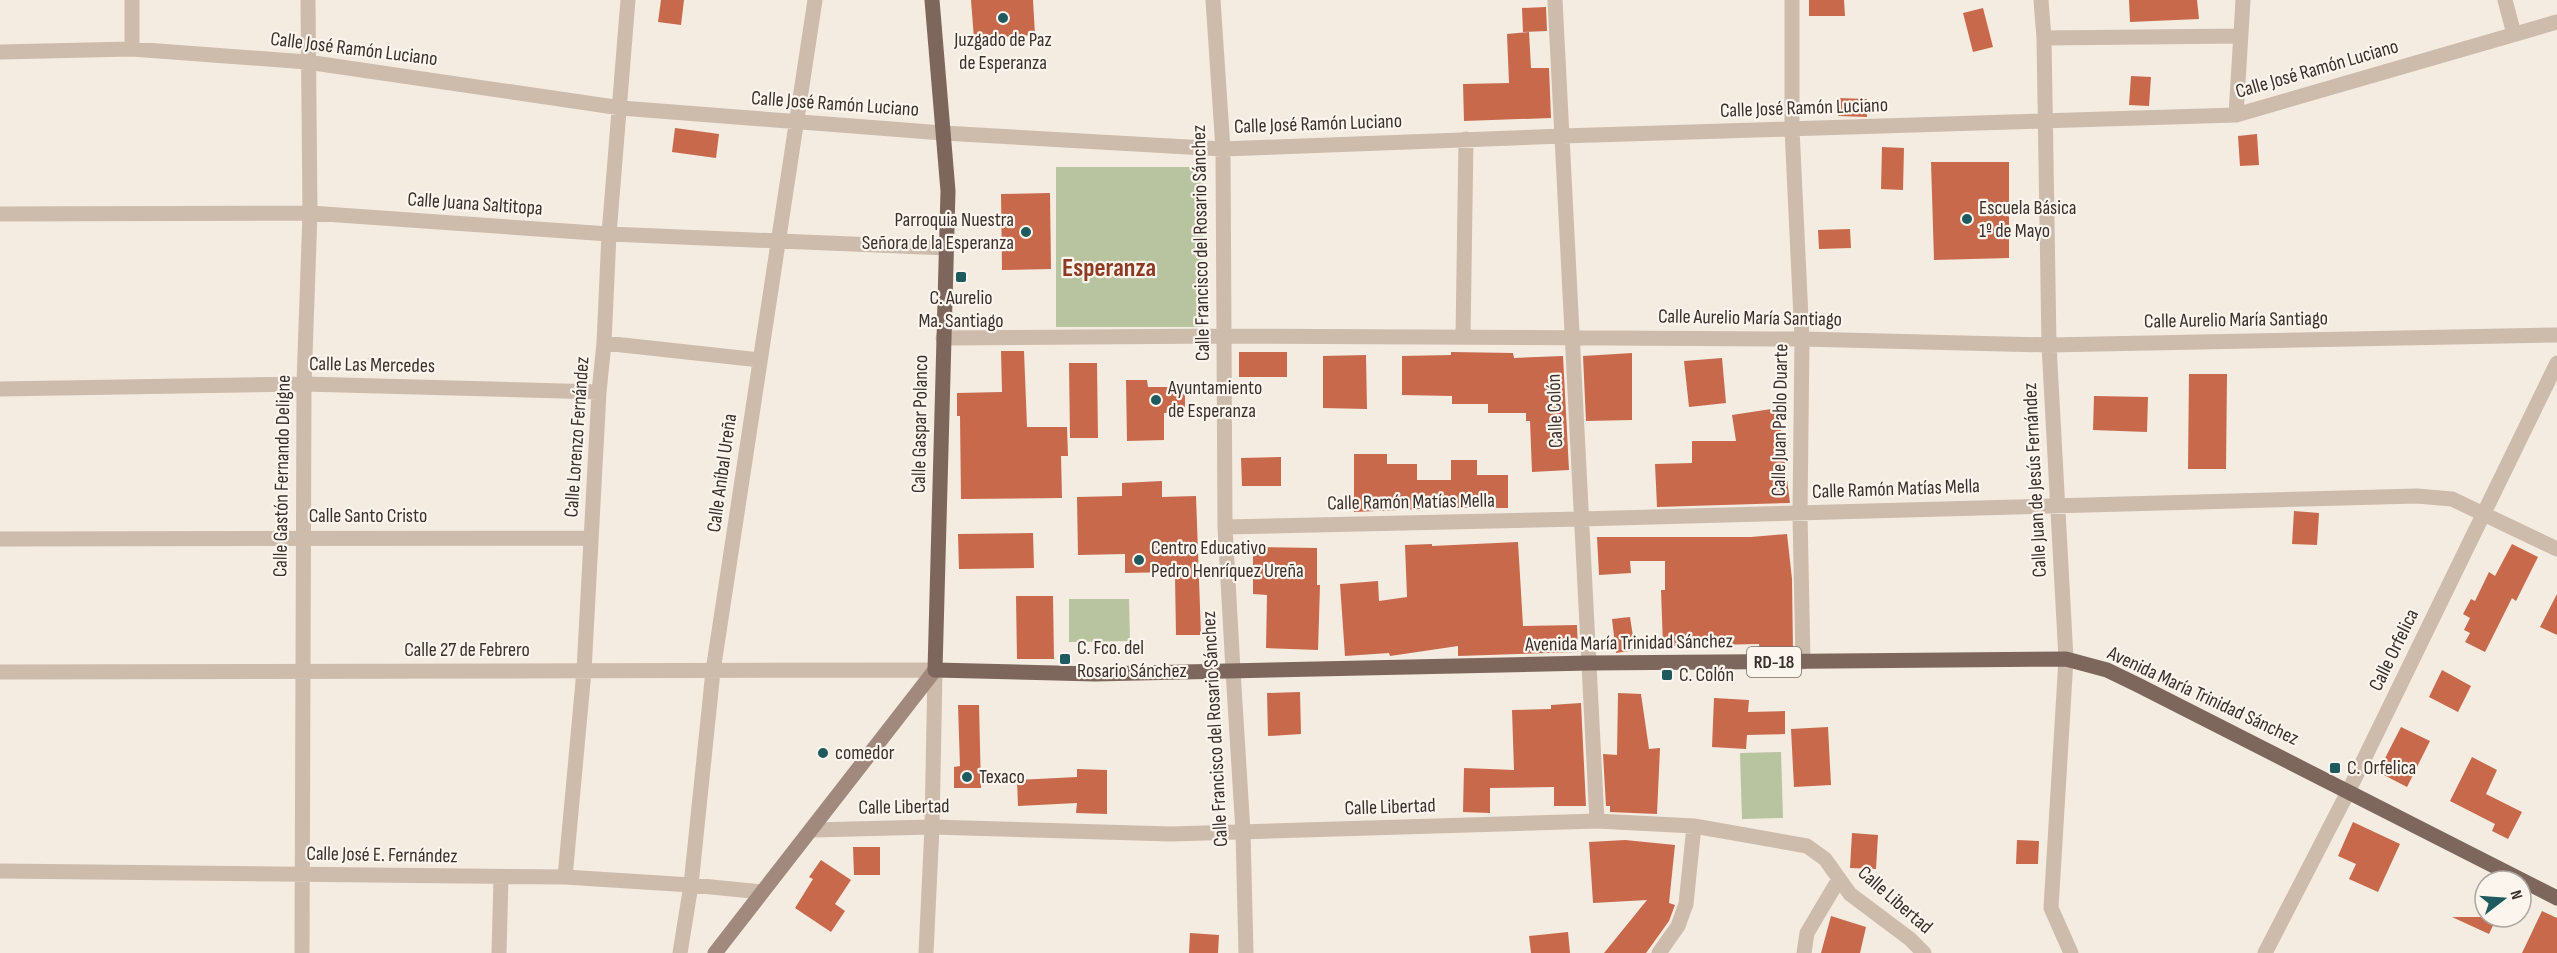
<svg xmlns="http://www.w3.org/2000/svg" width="2557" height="953" font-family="'Sofia Sans Condensed',sans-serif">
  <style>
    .green { fill: #b8c4a0 }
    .building { fill: #c8694b }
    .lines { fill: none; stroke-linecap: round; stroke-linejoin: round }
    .minor { stroke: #cdbbac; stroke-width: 15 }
    .tertiary { stroke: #cdbbac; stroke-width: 15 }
    .secondary { stroke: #a18a7d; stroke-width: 15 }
    .primary { stroke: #7d675c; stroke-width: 15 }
    .poi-dot { fill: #1f5a5e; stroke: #fbf5ee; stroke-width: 2 }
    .labels { text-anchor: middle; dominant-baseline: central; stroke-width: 4.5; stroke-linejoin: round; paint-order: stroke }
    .shield { fill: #fbf5ee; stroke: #756b66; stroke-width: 1.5 }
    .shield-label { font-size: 18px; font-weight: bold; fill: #3b302b }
    .poi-label { font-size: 20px; fill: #3b302b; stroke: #fbf5ee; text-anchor: start }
    .street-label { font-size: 20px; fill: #3b302b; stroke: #fbf5ee }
    .district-label { font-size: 26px; font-weight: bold; fill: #8c3b22; stroke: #fbf5ee }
  </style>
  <rect width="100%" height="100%" fill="#f4ebe1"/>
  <path class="green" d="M1056,167H1203V327H1056Z
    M1069,599H1129L1130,641L1069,642Z
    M1781,752L1783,818L1742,819L1740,753Z"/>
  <path class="building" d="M661,0H684L681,25L658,22Z
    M971,0H1033L1035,35L974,39Z
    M1809,0H1844L1845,16H1809Z
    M2129,0H2197L2199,19L2130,22Z
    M1546,7L1547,31L1523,32L1522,8Z
    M1983,8L1993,47L1973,52L1963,13Z
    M1529,32L1531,68H1549L1551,118L1464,121L1463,84L1509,83L1507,34Z
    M2131,76L2151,77L2149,106L2129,105Z
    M1838,98L1867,99V117L1838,116Z
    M675,128L719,134L716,158L672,152Z
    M2257,134L2259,165L2240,166L2238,136Z
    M1882,147L1904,148L1903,190L1881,189Z
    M1931,162H2009V258L1934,260Z
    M1050,193L1051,269L1002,270L1001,194Z
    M1850,229L1851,248L1819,249L1818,230Z
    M1001,351H1024L1027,427H1067L1068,456H1061L1062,498L961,499L960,416H957V393L1002,392Z
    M1239,352H1287V377H1239Z
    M1451,352L1513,353L1514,358L1563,356L1569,470L1532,472L1530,421H1526V413H1488V404H1452V396L1402,395V356L1451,355Z
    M1632,353V420L1586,421L1583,356Z
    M1366,355L1367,409L1323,408V356Z
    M1722,358L1726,403L1689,407L1684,361Z
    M1069,363H1097L1098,438H1070Z
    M2189,374H2227L2226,469H2188Z
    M1126,380H1147L1148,387H1185V412L1164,413V440L1127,441Z
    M2094,396L2148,397L2147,432L2093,430Z
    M1778,408L1790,503L1657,507L1655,464L1692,463V441H1736L1732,415Z
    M1354,454H1387V464H1417V480H1451V460H1477V475H1508V508H1442L1354,512Z
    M1281,457V486H1242L1241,458Z
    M1162,481V497L1196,496L1201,635H1176L1175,576H1170V572L1125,573V554L1078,555L1077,497L1122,496V483Z
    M2294,511L2319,513L2317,545L2292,544Z
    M1033,533L1034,568L959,569L958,534Z
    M1787,534L1792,579L1793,652H1760L1759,644L1663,646L1661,590H1665V561H1630L1631,573L1599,575L1597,537H1751Z
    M1518,542L1523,626L1577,625L1578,652L1458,656V646L1390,656L1389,653L1345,656L1340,584L1378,581L1379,601L1407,597L1405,545L1432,544V546Z
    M2512,544L2538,557L2516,601L2512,598L2485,652L2465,642L2470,633L2464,630L2470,618L2463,614L2471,599L2475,601L2489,572L2495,576Z
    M1253,547L1317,548V585H1320L1318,650L1266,648L1267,595L1253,594Z
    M2557,594V635L2540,627Z
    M1016,596H1053L1054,659H1017Z
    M1630,617L1635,650L1616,653L1612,619Z
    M2442,670L2471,686L2458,712L2429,697Z
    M1300,692L1301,734L1268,736L1267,693Z
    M1618,693L1641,694L1649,749L1660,748L1657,814L1610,812V806H1606L1603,754L1617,755Z
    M1714,698L1749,700L1748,712L1785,711V734L1747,735L1746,749L1712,747Z
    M1581,703L1586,806H1554V787L1490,788V813L1463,812L1464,768L1514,770L1512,710L1551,709V705Z
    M958,705H979L981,788H954V767L960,766Z
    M1828,727L1831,785L1794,787L1791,729Z
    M2401,727L2430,741L2407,787L2378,772Z
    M2472,757L2497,770L2486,794L2522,812L2508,839L2492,831L2495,824L2450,801Z
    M1077,769L1107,770V814L1076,813L1077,803L1018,806L1017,780L1077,777Z
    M2353,822L2400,844L2378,892L2349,879L2356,864L2338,856Z
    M1852,833L1878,835L1876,869L1850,868Z
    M1625,840L1675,845L1669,903L1675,905L1669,921L1646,953H1604L1647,900L1593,903L1589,842Z
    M2017,840L2039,841L2038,864H2016Z
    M853,847H880V875H854Z
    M821,860L851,880L835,904L845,911L831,932L795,908L813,879L809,877Z
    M2542,911L2557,918V953H2522Z
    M1831,916L1866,927L1860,953H1821Z
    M2452,917H2497L2489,934Z
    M1568,932L1570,953H1531L1529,936Z
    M1190,933L1219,935L1218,953H1189Z"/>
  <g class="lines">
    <path class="minor" d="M1213,0L1223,149L1225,527L1233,670
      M1555,0L1597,821
      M1792,0V129L1802,339L1800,514L1803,662
      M2041,0L2044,38L2049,345L2066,659L2051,908L2071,953
      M2505,0L2514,34
      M2044,38L2241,36
      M132,49V0
      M0,52L132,49L307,62L621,108L943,133L1223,149L1562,136L2236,115L2557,22
      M2236,115L2243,0
      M0,214L310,213L609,234L947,248
      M1463,337L1466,139
      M943,338L1223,336L1802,339L2049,345L2557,335
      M604,343L760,360
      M0,389L304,384L599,392
      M1225,527L1580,519L2417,496L2452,499L2557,549
      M0,539L591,538
      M0,672L935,670L932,827L926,953
      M812,830L932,827L1171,834L1597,821L1694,826L1807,846L1825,859L1850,894L1910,939L1924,953
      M0,871L565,877L691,885L762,892
      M565,877L584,671L599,392L604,343L609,234L628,0
      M302,953L304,384L310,213L308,0
      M499,953L501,877
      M680,953L691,885L713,671L815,0
      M1659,953L1678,926L1686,904L1694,826
      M1804,953L1807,933L1839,879
      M2265,953L2349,790L2557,363"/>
    <path class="tertiary" d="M1233,670L1243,832L1246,953"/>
    <path class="secondary" d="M715,953L935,670"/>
    <path class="primary" d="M932,0L948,191L935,670L1095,674L1589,663L2066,659L2107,670L2138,685L2557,898"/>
  </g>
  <g class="poi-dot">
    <circle cx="1003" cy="18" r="6"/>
    <circle cx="1967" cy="219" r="6"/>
    <circle cx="1026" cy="232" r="6"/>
    <rect x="955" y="271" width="12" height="12" rx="3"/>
    <circle cx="1156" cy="400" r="6"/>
    <circle cx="1139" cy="560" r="6"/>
    <rect x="1059" y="653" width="12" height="12" rx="3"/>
    <rect x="1661" y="669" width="12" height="12" rx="3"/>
    <circle cx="823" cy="753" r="6"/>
    <rect x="2329" y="762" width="12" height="12" rx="3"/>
    <circle cx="967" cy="777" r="6"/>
  </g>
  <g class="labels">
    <rect class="shield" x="1747" y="647" width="54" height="30" rx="4.5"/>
    <g class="shield-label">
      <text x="1774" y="662">RD-18</text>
    </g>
    <g class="poi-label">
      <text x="1003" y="40" text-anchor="middle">Juzgado de Paz<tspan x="1003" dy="23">de Esperanza</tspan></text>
      <text x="1979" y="208">Escuela Básica<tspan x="1979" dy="23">1º de Mayo</tspan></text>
      <text x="1014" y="220" text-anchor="end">Parroquia Nuestra<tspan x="1014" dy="23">Señora de la Esperanza</tspan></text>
      <text x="961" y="298" text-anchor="middle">C. Aurelio<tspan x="961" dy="23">Ma. Santiago</tspan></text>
      <text x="1168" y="388">Ayuntamiento<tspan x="1168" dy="23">de Esperanza</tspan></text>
      <text x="1151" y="548">Centro Educativo<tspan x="1151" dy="23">Pedro Henríquez Ureña</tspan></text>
      <text x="1077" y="648">C. Fco. del<tspan x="1077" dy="23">Rosario Sánchez</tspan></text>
      <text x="1679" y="675">C. Colón</text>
      <text x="835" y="753">comedor</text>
      <text x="2347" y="768">C. Orfelica</text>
      <text x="979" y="777">Texaco</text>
    </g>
    <g class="street-label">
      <text transform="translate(354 49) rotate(7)">Calle José Ramón Luciano</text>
      <text transform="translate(2317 69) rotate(-16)">Calle José Ramón Luciano</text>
      <text transform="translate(835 104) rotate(4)">Calle José Ramón Luciano</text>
      <text transform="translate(1804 108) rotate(-2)">Calle José Ramón Luciano</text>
      <text transform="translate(1318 124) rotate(-2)">Calle José Ramón Luciano</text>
      <text transform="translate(475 204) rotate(4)">Calle Juana Saltitopa</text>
      <text transform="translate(1201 243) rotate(-91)">Calle Francisco del Rosario Sánchez</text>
      <text transform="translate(1750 318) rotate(1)">Calle Aurelio María Santiago</text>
      <text transform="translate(2236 320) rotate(-1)">Calle Aurelio María Santiago</text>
      <text transform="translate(372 365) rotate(1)">Calle Las Mercedes</text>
      <text transform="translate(1555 411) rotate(-92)">Calle Colón</text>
      <text transform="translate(1780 420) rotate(-89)">Calle Juan Pablo Duarte</text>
      <text transform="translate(920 424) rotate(-89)">Calle Gaspar Polanco</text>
      <text transform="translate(577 437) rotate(-86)">Calle Lorenzo Fernández</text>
      <text transform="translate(722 473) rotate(-82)">Calle Aníbal Ureña</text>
      <text transform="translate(282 476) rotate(-89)">Calle Gastón Fernando Deligne</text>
      <text transform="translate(2035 480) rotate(-93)">Calle Juan de Jesús Fernández</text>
      <text transform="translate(1896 489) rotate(-2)">Calle Ramón Matías Mella</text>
      <text transform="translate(1411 502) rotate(-1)">Calle Ramón Matías Mella</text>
      <text x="368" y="516">Calle Santo Cristo</text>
      <text transform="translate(1629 643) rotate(-1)">Avenida María Trinidad Sánchez</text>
      <text x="467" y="650">Calle 27 de Febrero</text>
      <text transform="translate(2394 650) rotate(-64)">Calle Orfelica</text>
      <text transform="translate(2203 696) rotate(25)">Avenida María Trinidad Sánchez</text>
      <text transform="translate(1215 729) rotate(-93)">Calle Francisco del Rosario Sánchez</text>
      <text transform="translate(904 807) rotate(-1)">Calle Libertad</text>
      <text transform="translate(1390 807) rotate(-2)">Calle Libertad</text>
      <text transform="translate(382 855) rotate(1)">Calle José E. Fernández</text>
      <text transform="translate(1895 900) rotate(41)">Calle Libertad</text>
    </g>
    <g class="district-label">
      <text x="1109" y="268">Esperanza</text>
    </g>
  </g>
  <g transform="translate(2503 899) rotate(73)"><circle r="28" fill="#fbf5ee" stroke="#aea6a0" stroke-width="1.5"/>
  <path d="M0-4.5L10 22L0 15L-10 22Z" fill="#1f5a5e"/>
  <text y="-9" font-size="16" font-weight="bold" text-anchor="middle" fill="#3b302b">N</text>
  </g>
</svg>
